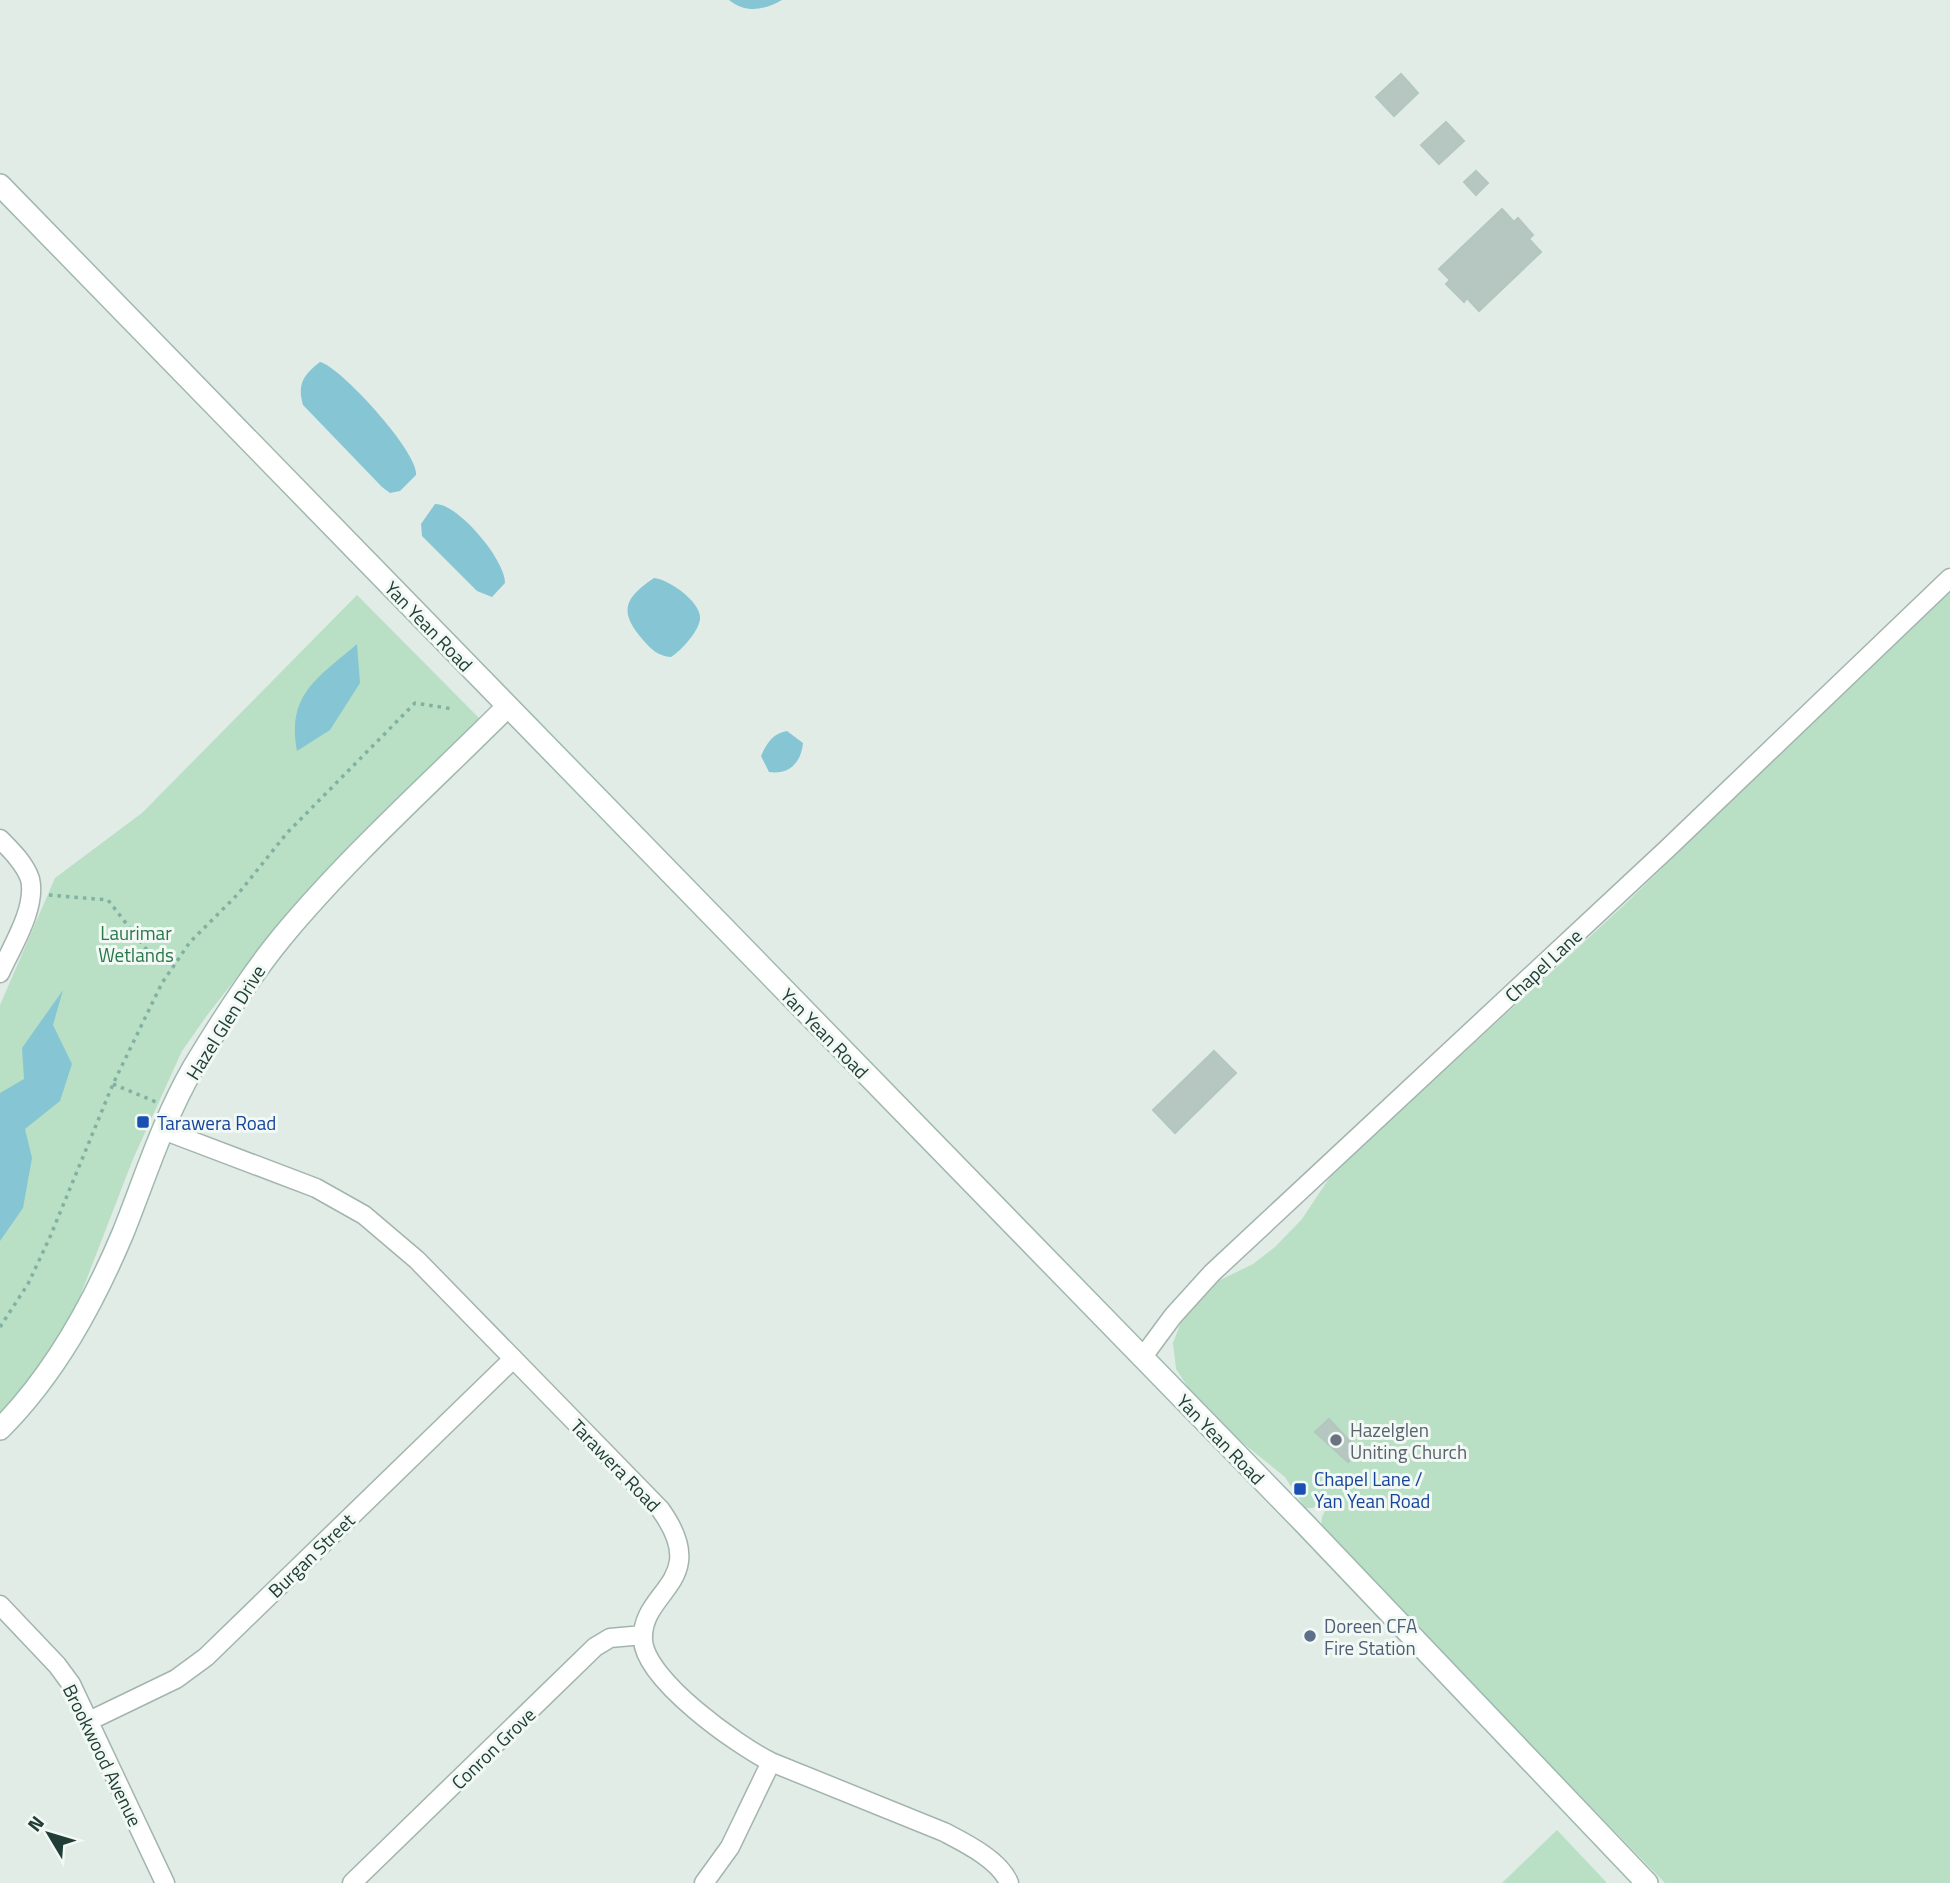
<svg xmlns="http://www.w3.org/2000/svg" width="1950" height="1883" font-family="'Titillium Web',sans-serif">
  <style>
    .green { fill: #b9dfc4 }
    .water { fill: #86c6d4 }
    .building { fill: #b6c7c1; stroke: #b3c6bf; stroke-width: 2 }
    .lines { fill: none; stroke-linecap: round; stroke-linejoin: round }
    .street-casing { stroke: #a3b4af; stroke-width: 21 }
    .secondary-casing { stroke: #9fb9b0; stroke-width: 24 }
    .path { stroke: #80b1a3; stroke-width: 3.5; stroke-dasharray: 3.5 5; stroke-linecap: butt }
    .street { stroke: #fff; stroke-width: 18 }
    .secondary { stroke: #fff; stroke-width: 21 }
    .transit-dot { fill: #1a4fb4; stroke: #f2f9f5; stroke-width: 2.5 }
    .worship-dot { fill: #6b7280; stroke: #f2f9f5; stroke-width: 2.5 }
    .service-dot { fill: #5c6f8a; stroke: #f2f9f5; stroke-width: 2.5 }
    .labels { text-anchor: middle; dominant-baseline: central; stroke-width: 6; stroke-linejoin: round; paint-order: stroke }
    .street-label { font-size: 19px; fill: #203e37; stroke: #f2f9f5 }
    .park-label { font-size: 19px; fill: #297749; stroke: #f2f9f5 }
    .transit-label { font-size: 19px; fill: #164399; stroke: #f2f9f5; text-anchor: start }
    .worship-label { font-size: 19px; fill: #5b616d; stroke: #f2f9f5; text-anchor: start }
    .service-label { font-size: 19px; fill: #4e5e75; stroke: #f2f9f5; text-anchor: start }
  </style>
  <rect width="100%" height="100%" fill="#e1ece7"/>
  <path class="green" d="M1950,590V1883H1665L1350,1560L1321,1527L1322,1517L1331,1499L1327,1495L1313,1508H1305L1285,1477L1239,1440L1194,1396L1176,1369L1173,1343L1183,1317L1214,1283L1253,1264L1275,1247L1302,1219L1332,1174L1622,907Z
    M357,595L480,719L273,931L208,1014L182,1051L133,1159L77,1304L39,1368L0,1416V1005L55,878L142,813Z
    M1557,1830L1607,1883H1502Z"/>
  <path class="water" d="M729,0H782C764,10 747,14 729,0Z
    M320,362C340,366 420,454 416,475L400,491L390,493L382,487L303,405C297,385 303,375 320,362Z
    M435,504C458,503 506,561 505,583L492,597L477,591L422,536L421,524Z
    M654,578C668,579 702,602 700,619C699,631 681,651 671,657C658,656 652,650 643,640C619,612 623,599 654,578Z
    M357,644L360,683L330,730L297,751C286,694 319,677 357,644Z
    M787,731L803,743C801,763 789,775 769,772L761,756C767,743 772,734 787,731Z
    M63,990L53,1025L72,1064L60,1101L25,1129L32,1158L23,1208L0,1241V1093L24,1079L22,1048Z"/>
  <path class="building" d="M1401,74L1418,93L1394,116L1376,97Z
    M1446,122L1464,141L1439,164L1421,145Z
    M1476,171L1488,183L1476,195L1464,182Z
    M1502,209L1514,222L1518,218L1533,235L1529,239L1541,252L1479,311L1467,298L1464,302L1446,284L1450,280L1439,269Z
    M1214,1051L1236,1073L1175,1133L1153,1110Z
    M1329,1419L1359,1451L1348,1462L1315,1432Z"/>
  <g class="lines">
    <g class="street-casing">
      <path id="street" d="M0,839C11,850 25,864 30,879C37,908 11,948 0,973
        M163,1130L316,1188L364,1215L417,1260L660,1509C713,1582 640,1590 643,1640C645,1680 737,1745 771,1762L944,1832C965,1843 1000,1860 1009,1883
        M1142,1358L1173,1316L1212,1273L1667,849L1950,578
        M0,1605L57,1665L71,1684L165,1883
        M89,1721L176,1679L206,1657L512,1360
        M352,1883L595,1647L610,1638L643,1635
        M704,1883L730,1847L771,1762"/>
    </g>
    <g class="secondary-casing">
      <path id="secondary" d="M0,185L1305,1524L1647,1883
        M0,1429C55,1374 93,1304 123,1233C145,1178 163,1120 193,1068C220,1023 249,977 282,937C350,855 432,782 507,707"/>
    </g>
    <path class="path" d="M49,895L108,900L150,954L173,967
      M113,1084L156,1102
      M0,1327L28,1284L50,1237L113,1084L162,983L190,942L238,894L287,833L415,703L453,709"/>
    <use href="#street" class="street"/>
    <use href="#secondary" class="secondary"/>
  </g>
  <g class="transit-dot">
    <rect x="136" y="1115" width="14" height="14" rx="3.5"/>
    <rect x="1293" y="1482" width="14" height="14" rx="3.5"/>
  </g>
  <circle class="worship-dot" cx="1336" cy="1440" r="7"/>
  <circle class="service-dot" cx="1310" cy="1636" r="7"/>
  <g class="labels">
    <g class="street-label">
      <text transform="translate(429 626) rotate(46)">Yan Yean Road</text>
      <text transform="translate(1543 965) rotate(-43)">Chapel Lane</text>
      <text transform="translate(225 1022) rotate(-58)">Hazel Glen Drive</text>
      <text transform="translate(825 1033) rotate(46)">Yan Yean Road</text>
      <text transform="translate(1221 1439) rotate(46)">Yan Yean Road</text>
      <text transform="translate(616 1465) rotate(46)">Tarawera Road</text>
      <text transform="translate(311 1555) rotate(-44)">Burgan Street</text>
      <text transform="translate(493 1748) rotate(-44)">Conron Grove</text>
      <text transform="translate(103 1755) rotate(64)">Brookwood Avenue</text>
    </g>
    <g class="park-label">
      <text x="136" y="932">Laurimar<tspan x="136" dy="22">Wetlands</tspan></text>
    </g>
    <g class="transit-label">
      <text x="157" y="1122">Tarawera Road</text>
      <text x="1314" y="1478">Chapel Lane /<tspan x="1314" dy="22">Yan Yean Road</tspan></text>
    </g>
    <g class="worship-label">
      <text x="1350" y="1429">Hazelglen<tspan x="1350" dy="22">Uniting Church</tspan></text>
    </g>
    <g class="service-label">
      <text x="1324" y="1625">Doreen CFA<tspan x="1324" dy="22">Fire Station</tspan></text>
    </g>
  </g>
  <g transform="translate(49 1834) rotate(308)" stroke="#f2f9f5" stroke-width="5" paint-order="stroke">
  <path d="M0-5L12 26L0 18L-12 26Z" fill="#203e37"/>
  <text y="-10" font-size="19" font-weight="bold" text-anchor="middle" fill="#203e37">N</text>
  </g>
</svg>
